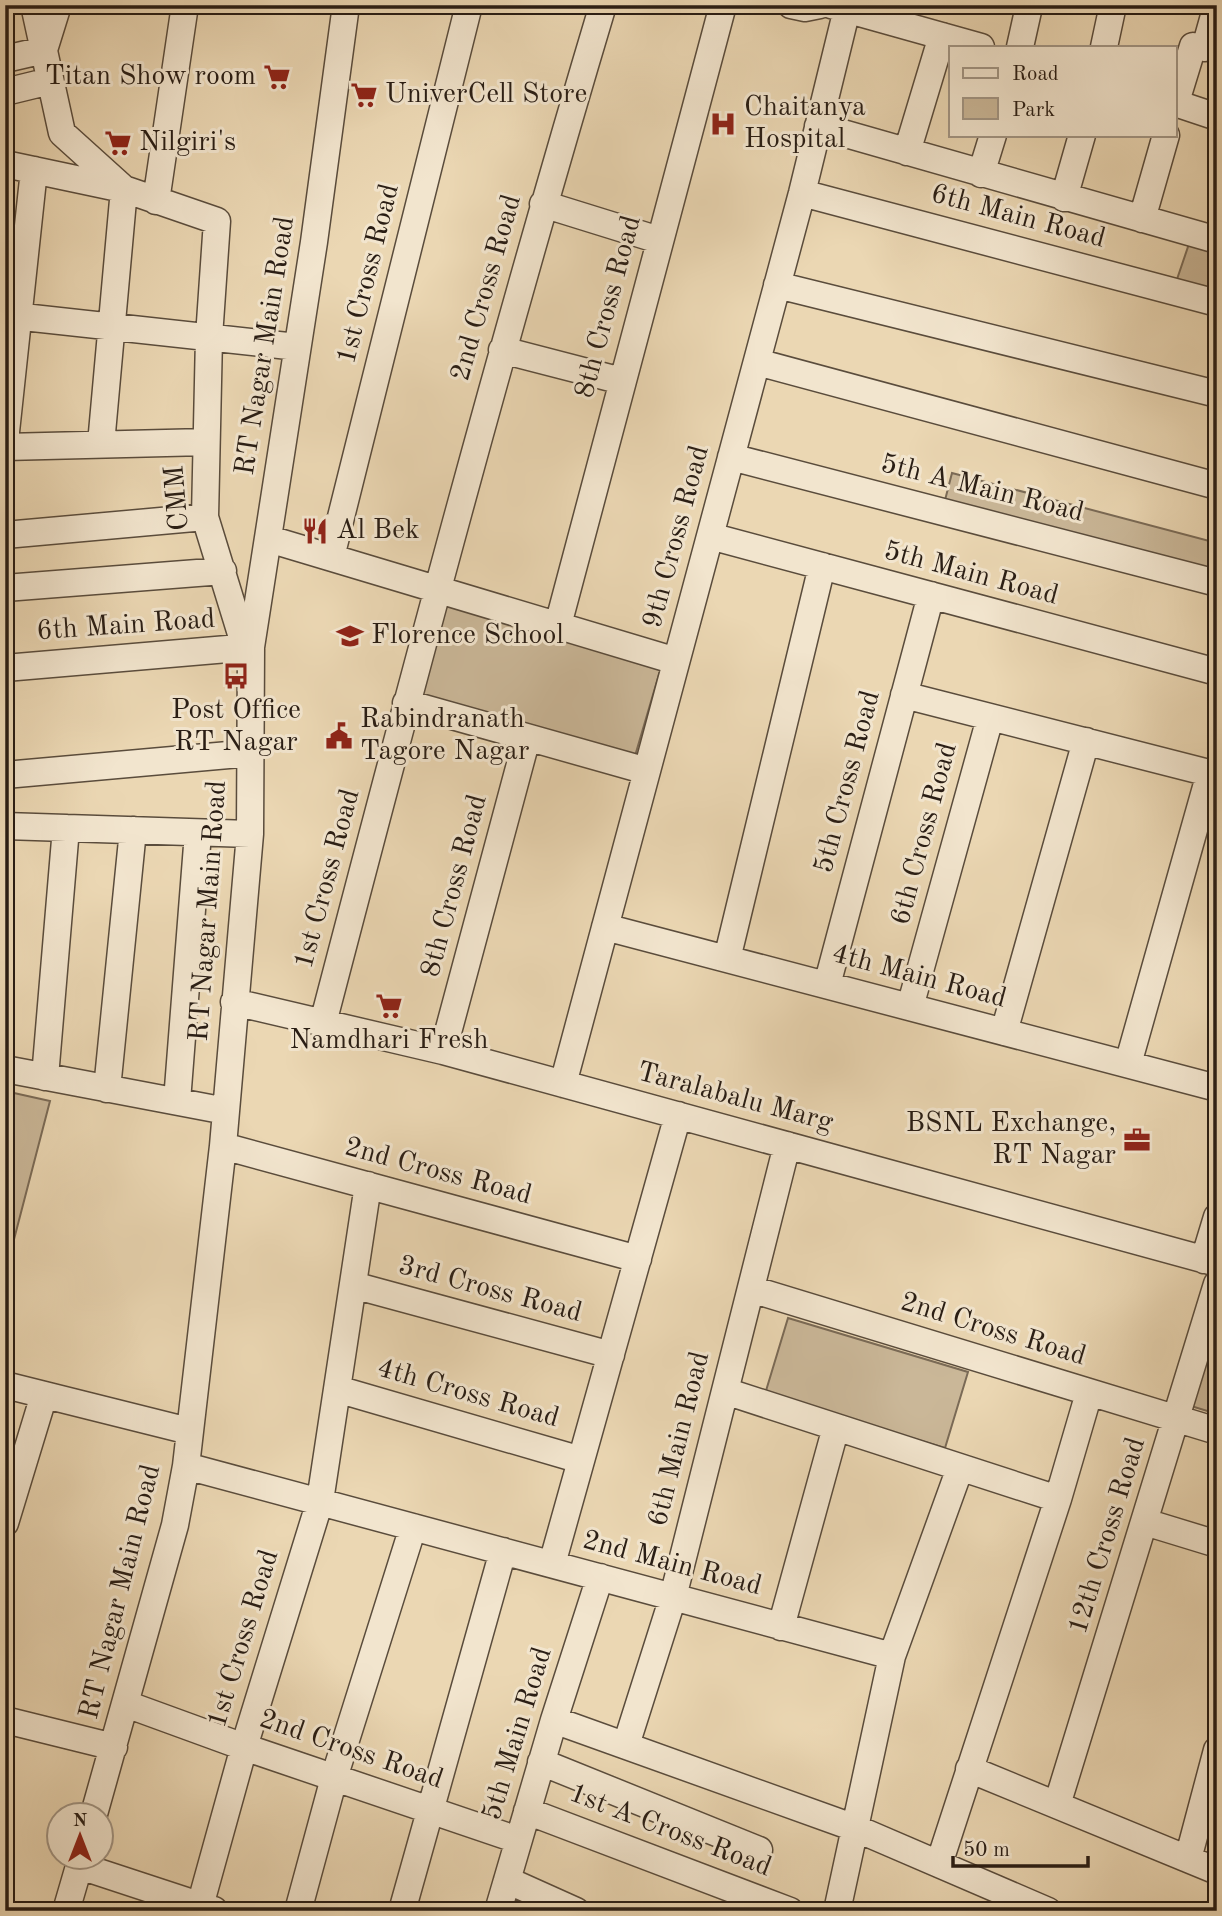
<svg xmlns="http://www.w3.org/2000/svg" width="1222" height="1916" font-family="'Old Standard TT',serif">
  <style>
    .green { fill: #cab798; stroke: #7a6a56; stroke-width: 2 }
    .lines { fill: none; stroke-linecap: round; stroke-linejoin: round }
    .minor-casing { stroke: #5a4c3c; stroke-width: 29 }
    .minor { stroke: #f2e5ce; stroke-width: 26 }
    .labels { text-anchor: middle; dominant-baseline: central; stroke-width: 6; stroke-linejoin: round; paint-order: stroke }
    .poi-label { font-size: 28px; fill: #291d14; stroke: #f2e5ce; text-anchor: start }
    .street-label { font-size: 28px; fill: #291d14; stroke: #f2e5ce }
  </style>
  <rect width="100%" height="100%" fill="#ebd7b3"/>
  <filter id="stains"><feTurbulence type="fractalNoise" baseFrequency=".00286" numOctaves="4"/><feColorMatrix values="0 0 0 0 .2 0 0 0 0 .09 0 0 0 0 .02 0 0 0 .5 -.17"/></filter>
  <radialGradient id="worn" r=".72"><stop offset=".6" stop-color="#630" stop-opacity="0"/><stop offset="1" stop-color="#630" stop-opacity=".3"/></radialGradient>
  <path class="green" d="M1192,235L1217,243V303L1173,291Z
    M952,473L1217,543V576L944,504Z
    M443,603L662,664L635,756L417,695Z
    M5,1091L50,1101L5,1274Z
    M788,1318L968,1372L945,1448L765,1394Z
    M1217,1321V1414L1191,1406Z"/>
  <g class="lines">
    <g class="minor-casing">
      <path id="minor" d="M791,5L805,8L820,5
        M831,5L981,47
        M1020,47L1028,11
        M1104,47L1113,5
        M1205,48L1217,5
        M5,59L44,50L58,5
        M5,92L50,81
        M1175,103L1217,117
        M1175,105L1193,46
        M818,126L1217,240
        M907,152L942,36
        M5,164L123,189
        M981,174L993,135
        M802,193L1217,303
        M1064,198L1082,135
        M156,201L185,5
        M543,204L659,240
        M1142,219L1166,135
        M777,285L1217,394
        M5,315L297,347
        M502,350L622,381
        M757,362L1217,486
        M5,441L34,170
        M101,444L124,189
        M5,447L206,442
        M731,457L1217,583
        M5,535L205,517
        M710,536L1217,672
        M269,539L676,661
        M331,557L469,5
        M5,588L223,571
        M558,625L723,5
        M5,668L251,647L241,634L205,517L209,337L217,221L124,189L62,133L34,5
        M904,695L1217,775
        M406,703L647,771
        M5,775L251,753
        M5,826L250,834
        M605,927L1217,1088
        M727,959L822,566
        M827,985L931,595
        M234,1002L443,1051L1217,1263
        M910,1007L990,718
        M323,1023C412,682 502,342 603,5
        M1004,1032L1086,741
        M443,1051L527,738
        M1128,1064L1210,773
        M5,1069L226,1111
        M45,1077L66,828
        M563,1084L802,193L848,5
        M107,1089L133,830
        M177,1101L198,833
        M223,1146L638,1259
        M1204,1260L1217,1217
        M353,1285L611,1355
        M751,1289L1217,1431
        M5,1385L189,1431
        M337,1389L581,1460
        M725,1391L1058,1499
        M186,1466L892,1656L837,1911
        M1145,1522L1217,1544
        M5,1523L44,1395
        M552,1564L678,1115
        M781,1627L836,1427
        M892,1656L960,1468
        M126,1704L244,1747L518,1840
        M5,1720L114,1747
        M554,1720L855,1828L1048,1911
        M626,1745L673,1597L787,1145
        M541,1762L759,1850
        M969,1769L1217,1871
        M1057,1805L1217,1284
        M527,1811L790,1911
        M94,1814L175,1525L186,1466L223,1146L250,834L251,647L314,242L346,5
        M1188,1859L1217,1750
        M939,1864L1058,1499L1089,1393
        M80,1866L214,1910
        M507,1880L576,1911
        M200,1906L244,1747L320,1501L368,1185
        M66,1911L82,1856
        M298,1911L334,1778L413,1527
        M402,1911L503,1551
        M498,1911L554,1720L600,1577"/>
    </g>
    <use href="#minor" class="minor"/>
  </g>
  <defs>
    <g id="supermarket-bare" transform="scale(2.1)"><path d="M-6-5.5h2.5l.6 2H6L4.5 2H-2.5L-4.4-4H-6ZM-1.5 3.2a1.3 1.3 0 1 0 .1 0ZM3 3.2a1.3 1.3 0 1 0 .1 0Z" fill="#8f2418" stroke="#f2e5ce" stroke-width="2.5" paint-order="stroke"/></g>
    <g id="hospital-bare" transform="scale(2.1)"><path d="M-5-5h3v3.5h4V-5h3V5h-3V1.5h-4V5h-3Z" fill="#8f2418" stroke="#f2e5ce" stroke-width="2.5" paint-order="stroke"/></g>
    <g id="restaurant-bare" transform="scale(2.1)"><path d="M-5-6h1v4h1v-4h1v4h1v-4h1v5L-1.5 .5V6h-2V.5L-5-1ZM5-6V6H3V1.5H1.5Q1.5-4 5-6Z" fill="#8f2418" stroke="#f2e5ce" stroke-width="2.5" paint-order="stroke"/></g>
    <g id="school-bare" transform="scale(2.1)"><path d="M0-5L7-2L0 1L-7-2ZM-4 1L0 2.5L4 1V4Q0 6-4 4Z" fill="#8f2418" stroke="#f2e5ce" stroke-width="2.5" paint-order="stroke"/></g>
    <g id="bus-bare" transform="scale(2.1)"><path d="M-5-6H5V4H4V6H2V4H-2V6H-4V4H-5ZM-3.5-4V0h7V-4ZM-3.5 1.2v1.5H-2V1.2ZM2 1.2v1.5H3.5V1.2Z" fill="#8f2418" stroke="#f2e5ce" stroke-width="2.5" paint-order="stroke"/></g>
    <g id="civic-bare" transform="scale(2.1)"><path d="M-.6-6.5H3V-4.5H.6V-3L4-1V1h2V6H-6V1h2V-1L-.6-3ZM-1.2 2.5V6h2.4V2.5Z" fill="#8f2418" stroke="#f2e5ce" stroke-width="2.5" paint-order="stroke"/></g>
    <g id="office-bare" transform="scale(2.1)"><path d="M-6-3h4V-5.5h4V-3h4V5H-6ZM-1-4.5V-3h2v-1.5ZM-6 0V1H6V0Z" fill="#8f2418" stroke="#f2e5ce" stroke-width="2.5" paint-order="stroke"/></g>
  </defs>
  <g fill-rule="evenodd">
    <use href="#supermarket-bare" x="277" y="77"/>
    <use href="#supermarket-bare" x="364" y="95"/>
    <use href="#hospital-bare" x="723" y="124"/>
    <use href="#supermarket-bare" x="118" y="143"/>
    <use href="#restaurant-bare" x="315" y="531"/>
    <use href="#school-bare" x="350" y="636"/>
    <use href="#bus-bare" x="236" y="676"/>
    <use href="#civic-bare" x="339" y="736"/>
    <use href="#supermarket-bare" x="389" y="1006"/>
    <use href="#office-bare" x="1137" y="1140"/>
  </g>
  <g class="labels">
    <g class="poi-label">
      <text x="256" y="77" text-anchor="end">Titan Show room</text>
      <text x="385" y="95">UniverCell Store</text>
      <text x="744" y="108">Chaitanya<tspan x="744" dy="32">Hospital</tspan></text>
      <text x="139" y="143">Nilgiri's</text>
      <text x="336" y="531">Al Bek</text>
      <text x="371" y="636">Florence School</text>
      <text x="236" y="711" text-anchor="middle">Post Office<tspan x="236" dy="32">RT Nagar</tspan></text>
      <text x="360" y="720">Rabindranath<tspan x="360" dy="32">Tagore Nagar</tspan></text>
      <text x="389" y="1041" text-anchor="middle">Namdhari Fresh</text>
      <text x="1116" y="1124" text-anchor="end">BSNL Exchange,<tspan x="1116" dy="32">RT Nagar</tspan></text>
    </g>
    <g class="street-label">
      <text transform="translate(1018 217) rotate(15)">6th Main Road</text>
      <text transform="translate(369 274) rotate(-76)">1st Cross Road</text>
      <text transform="translate(487 288) rotate(-74)">2nd Cross Road</text>
      <text transform="translate(609 307) rotate(-75)">8th Cross Road</text>
      <text transform="translate(266 346) rotate(-81)">RT Nagar Main Road</text>
      <text transform="translate(982 489) rotate(14)">5th A Main Road</text>
      <text transform="translate(178 498) rotate(-95)">CMM</text>
      <text transform="translate(677 537) rotate(-75)">9th Cross Road</text>
      <text transform="translate(971 574) rotate(15)">5th Main Road</text>
      <text transform="translate(126 626) rotate(-4)">6th Main Road</text>
      <text transform="translate(848 782) rotate(-75)">5th Cross Road</text>
      <text transform="translate(925 834) rotate(-75)">6th Cross Road</text>
      <text transform="translate(328 879) rotate(-75)">1st Cross Road</text>
      <text transform="translate(455 886) rotate(-75)">8th Cross Road</text>
      <text transform="translate(209 911) rotate(-86)">RT Nagar Main Road</text>
      <text transform="translate(919 977) rotate(15)">4th Main Road</text>
      <text transform="translate(735 1098) rotate(15)">Taralabalu Marg</text>
      <text transform="translate(438 1172) rotate(15)">2nd Cross Road</text>
      <text transform="translate(490 1290) rotate(15)">3rd Cross Road</text>
      <text transform="translate(993 1330) rotate(17)">2nd Cross Road</text>
      <text transform="translate(468 1394) rotate(16)">4th Cross Road</text>
      <text transform="translate(680 1439) rotate(-76)">6th Main Road</text>
      <text transform="translate(1108 1536) rotate(-73)">12th Cross Road</text>
      <text transform="translate(672 1564) rotate(15)">2nd Main Road</text>
      <text transform="translate(121 1592) rotate(-76)">RT Nagar Main Road</text>
      <text transform="translate(244 1639) rotate(-73)">1st Cross Road</text>
      <text transform="translate(518 1734) rotate(-73)">5th Main Road</text>
      <text transform="translate(351 1750) rotate(19)">2nd Cross Road</text>
      <text transform="translate(670 1831) rotate(21)">1st A Cross Road</text>
    </g>
  </g>
  <rect width="1222" height="1916" fill="none" stroke="#ebd7b3" stroke-width="28"/>
  <rect x="7" y="7" width="1208" height="1902" fill="none" stroke="#291d14" stroke-width="3.5"/>
  <rect x="14" y="14" width="1194" height="1888" fill="none" stroke="#291d14" stroke-width="2"/>
  <rect x="949" y="46" width="228" height="91" fill="#f2e5ce" stroke="#a29584" stroke-width="2"/>
  <rect x="963" y="68" width="35" height="10" fill="#f2e5ce" stroke="#a29584" stroke-width="2"/>
  <text x="1012" y="80" font-size="21" fill="#291d14">Road</text>
  <rect x="963" y="98" width="35" height="21" fill="#cab798" stroke="#a29584" stroke-width="2"/>
  <text x="1012" y="116" font-size="21" fill="#291d14">Park</text>
  <g transform="translate(80 1836)"><circle r="33" fill="#f2e5ce" stroke="#a29584" stroke-width="2"/>
  <path d="M0-5L12 26L0 18L-12 26Z" fill="#8f2418"/>
  <text y="-10" font-size="19" font-weight="bold" text-anchor="middle" fill="#291d14">N</text>
  </g>
  <path d="M953 1856v10h135v-10" fill="none" stroke="#291d14" stroke-width="3.5"/>
  <text x="963" y="1856" font-size="21" fill="#291d14" stroke="#f2e5ce" stroke-width="5" paint-order="stroke">50 m</text>
  <rect width="100%" height="100%" filter="url(#stains)"/>
  <rect width="100%" height="100%" fill="url(#worn)"/>
</svg>
